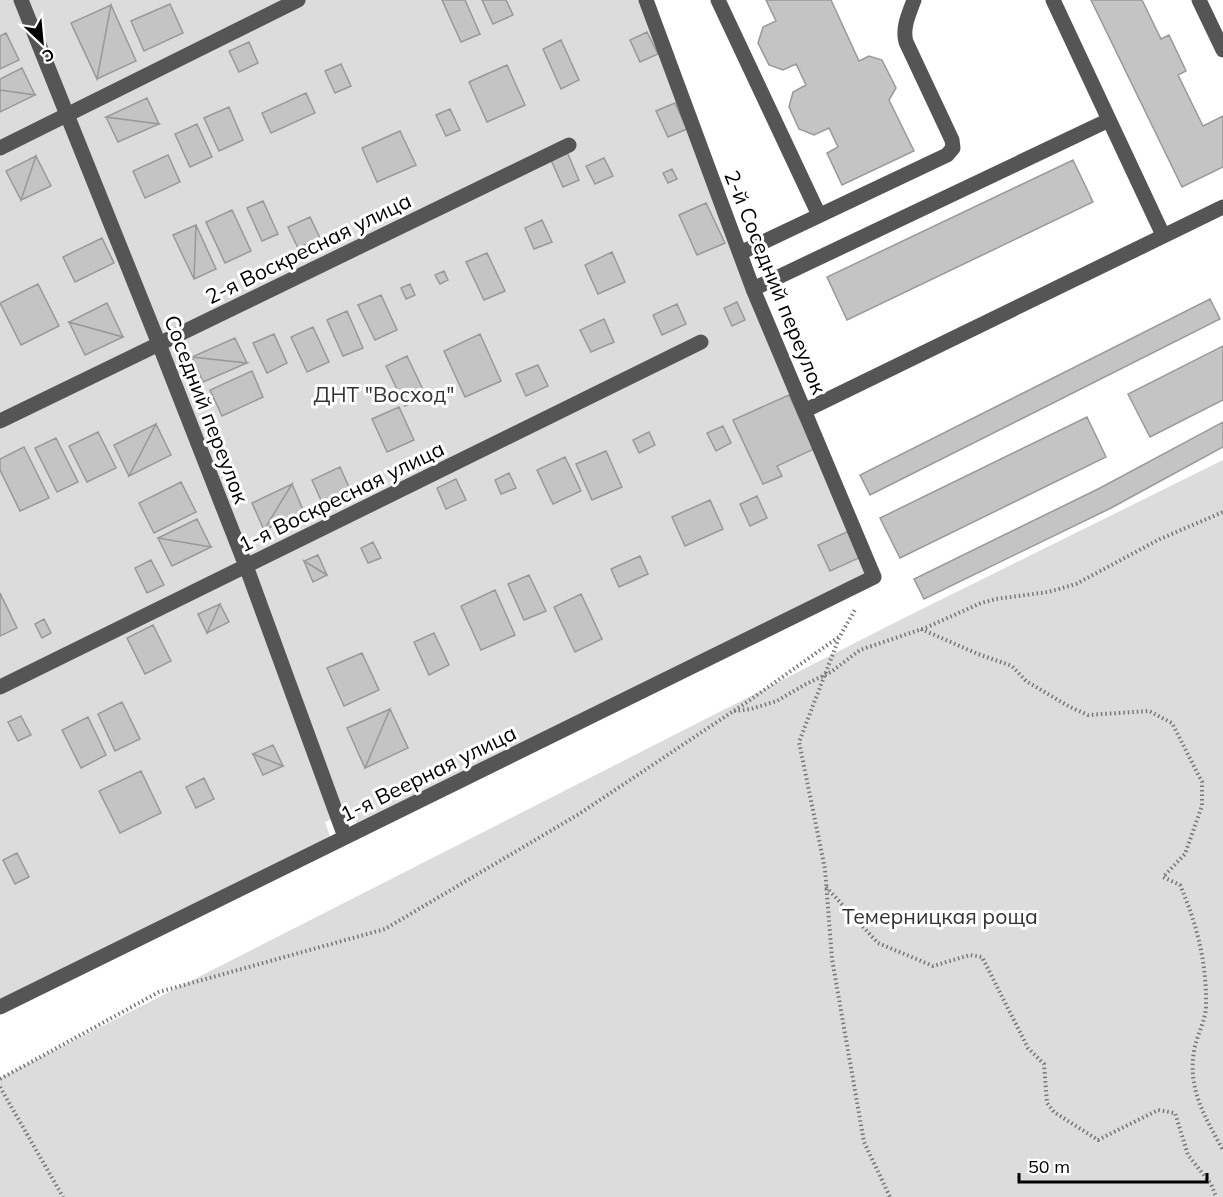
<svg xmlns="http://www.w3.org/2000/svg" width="1223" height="1197" font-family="Mulish,sans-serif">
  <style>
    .green { fill: #dcdcdc }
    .building { fill: #c4c4c4; stroke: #999; stroke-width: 1.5 }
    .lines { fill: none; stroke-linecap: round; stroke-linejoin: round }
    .path { stroke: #777; stroke-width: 4; stroke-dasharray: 1.5 3; stroke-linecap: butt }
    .minor { stroke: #555; stroke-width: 15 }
    .labels { text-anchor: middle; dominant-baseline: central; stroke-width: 6; stroke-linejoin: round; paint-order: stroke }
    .street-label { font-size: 21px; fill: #000; stroke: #fff }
    .park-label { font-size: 21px; fill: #333; stroke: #fff }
  </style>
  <rect width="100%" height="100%" fill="#fff"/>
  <path class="green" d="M0,0H642L870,575L362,834L351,812L325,822L334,847L0,1011Z
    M1223,460V1197H0V1078L906,617Z"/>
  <path class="building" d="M442,0H465L480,34L461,42Z
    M482,0H506L513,15L493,24Z
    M766,0H831L859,61L869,56L882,60L896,88L889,100L914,151L842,185L827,153L838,147L829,128L814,135L799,129L789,107L793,92L806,85L796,64L783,70L769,65L758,43L763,27L776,21Z
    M1091,0H1142L1161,39L1169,35L1186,71L1178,75L1203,126L1223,116V167L1182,187Z
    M170,4L183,33L144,51L131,21Z
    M111,5L136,61L97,79Z
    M111,5L97,79L71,23Z
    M647,32L658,54L640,62L630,40Z
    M6,33L19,60L0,69V36Z
    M561,40L579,80L561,89L543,49Z
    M249,42L258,63L239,72L229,51Z
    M341,64L351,86L335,93L325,71Z
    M507,65L525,105L487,122L469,82Z
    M22,68L35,95L0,90V79Z
    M0,90L35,95L0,112Z
    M306,93L315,113L271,133L262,113Z
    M147,98L159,124L106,117Z
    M675,103L687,129L668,137L656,111Z
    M229,107L243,140L219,151L204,118Z
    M450,109L460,130L446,136L436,115Z
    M106,117L159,124L118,142Z
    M197,124L212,157L190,167L175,134Z
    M400,131L416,165L377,182L362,148Z
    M567,152L579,180L563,187L551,160Z
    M168,155L180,182L145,198L133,171Z
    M36,156L21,200L6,171Z
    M36,156L51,186L21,200Z
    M604,158L613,176L595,184L586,166Z
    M1073,160L1093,202L847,320L827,277Z
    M672,169L677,179L668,183L663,173Z
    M263,201L278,234L262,241L247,208Z
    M706,203L725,243L697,255L679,215Z
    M232,210L251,251L225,263L206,222Z
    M310,217L320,238L298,248L288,227Z
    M542,220L552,242L534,249L525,228Z
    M196,225L216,269L194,279Z
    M196,225L194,279L173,235Z
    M102,238L114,263L75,282L63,257Z
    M612,252L625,282L598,294L585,265Z
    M487,253L505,291L484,300L466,262Z
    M444,271L448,280L440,284L435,275Z
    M38,284L59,326L21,345L0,303Z
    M410,284L415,295L406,299L401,288Z
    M381,295L397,330L375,340L358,305Z
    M1210,299L1220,319L870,495L860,475Z
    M737,302L745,320L732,326L724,308Z
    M107,303L123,337L69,322Z
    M677,304L686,324L662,335L653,315Z
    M347,311L363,348L343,356L327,320Z
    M604,319L614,342L591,352L580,330Z
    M69,322L123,337L85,355Z
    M313,327L329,362L307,372L291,337Z
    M274,334L287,363L267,373L253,343Z
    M480,334L501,381L465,397L444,351Z
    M235,338L247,363L192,357Z
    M1223,346V400L1150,437L1128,394Z
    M407,356L426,396L405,406L386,366Z
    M192,357L247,363L203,382Z
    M538,365L548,386L526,396L516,374Z
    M252,371L263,397L222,416L210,390Z
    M789,395L814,449L777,466L782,476L763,484L733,420Z
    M399,407L414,440L387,452L372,419Z
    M1087,417L1106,457L900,558L880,518Z
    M1223,422V447L1111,508L924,599L914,579L1100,488Z
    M156,424L129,476L114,445Z
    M156,424L171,455L129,476Z
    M723,426L731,443L716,451L707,433Z
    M98,432L116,468L87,482L69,446Z
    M649,432L655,445L639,453L633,440Z
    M56,438L78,482L57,492L35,448Z
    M24,447L49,498L20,511L0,470V459Z
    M606,451L622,487L592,500L576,464Z
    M565,457L581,491L553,504L537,470Z
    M340,467L352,494L324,507L312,480Z
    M509,473L516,488L501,494L495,480Z
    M456,479L466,500L446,509L437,488Z
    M181,482L196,512L154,533L139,503Z
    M292,484L304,512L264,530Z
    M292,484L264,530L252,503Z
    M757,496L767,518L750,526L740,504Z
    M710,500L723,529L685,546L672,517Z
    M197,519L211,547L158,538Z
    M849,531L861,557L830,571L818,545Z
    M158,538L211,547L172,566Z
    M373,542L381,558L368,563L361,548Z
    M318,555L327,575L304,561Z
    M640,556L648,574L619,587L611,569Z
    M151,560L164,585L147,593L135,568Z
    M304,561L327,575L313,582Z
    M529,575L546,611L524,620L508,584Z
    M495,590L515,635L481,650L461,606Z
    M0,593L17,628L0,636Z
    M581,594L602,639L575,652L554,607Z
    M220,604L207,633L198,614Z
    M220,604L229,622L207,633Z
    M44,619L51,633L42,638L35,624Z
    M153,625L171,661L145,674L127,638Z
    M434,633L449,665L429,675L414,642Z
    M362,653L379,690L344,706L327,668Z
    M122,702L140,739L115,751L98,714Z
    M390,709L408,748L365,768Z
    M390,709L365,768L347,728Z
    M21,716L31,735L18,741L8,722Z
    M88,717L106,755L81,768L62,730Z
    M273,745L283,766L253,754Z
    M253,754L283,766L263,775Z
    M141,771L161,813L120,833L99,791Z
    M204,778L214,799L196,808L186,787Z
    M17,853L29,877L15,884L3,860Z"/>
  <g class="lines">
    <path class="path" d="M921,629L978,654L1012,666L1026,681L1070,707L1088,715L1149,711L1172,723L1202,782V806L1185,854L1163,877L1180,885C1197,924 1207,964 1206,1006C1206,1019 1198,1033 1195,1046C1186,1087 1204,1115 1223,1150
      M839,638L799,742L825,869L832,959L864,1142L890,1197
      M734,711L751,709L777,701L804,685L831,672L860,650L925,628L981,603L996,599L1048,592L1076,584L1160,539L1223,512
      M826,887L878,943L933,966L970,955L982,957L1028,1048L1044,1064L1047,1103L1054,1112L1098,1140L1158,1110L1175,1113L1188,1155L1211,1184L1216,1197
      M0,1079L159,992L385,929L579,814L750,700L840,636L856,608
      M0,1087L63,1197"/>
    <path class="minor" d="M21,0L159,344L246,566L345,837
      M718,0L819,215
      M1053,0L1163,235
      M1199,0L1223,50
      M0,148L298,0
      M740,253L947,155L953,148L952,140L906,42C902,28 909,14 914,0
      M753,289L1109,120
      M804,411L1223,207
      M0,421L569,145
      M0,687L701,342
      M0,1007L874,577L753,289L646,0"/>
  </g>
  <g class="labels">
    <g class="street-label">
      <text transform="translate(308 248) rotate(-26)">2-я Воскресная улица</text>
      <text transform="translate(776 282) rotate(68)">2-й Соседний переулок</text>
      <text transform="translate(207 409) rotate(69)">Соседний переулок</text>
      <text transform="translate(341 496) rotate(-26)">1-я Воскресная улица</text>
      <text transform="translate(428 773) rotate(-26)">1-я Веерная улица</text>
    </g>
    <g class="park-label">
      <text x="384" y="394">ДНТ "Восход"</text>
      <text x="940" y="916">Темерницкая роща</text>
    </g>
  </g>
  <g transform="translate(42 42) rotate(154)" stroke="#ffffff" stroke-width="4.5" paint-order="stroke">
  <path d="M0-4.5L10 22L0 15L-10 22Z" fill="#000000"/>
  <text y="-9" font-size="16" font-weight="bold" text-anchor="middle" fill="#000000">С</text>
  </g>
  <path d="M1019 1173v9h188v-9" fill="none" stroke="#000000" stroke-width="3"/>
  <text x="1028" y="1173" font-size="18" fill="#000000" stroke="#ffffff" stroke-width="4.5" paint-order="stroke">50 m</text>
</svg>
